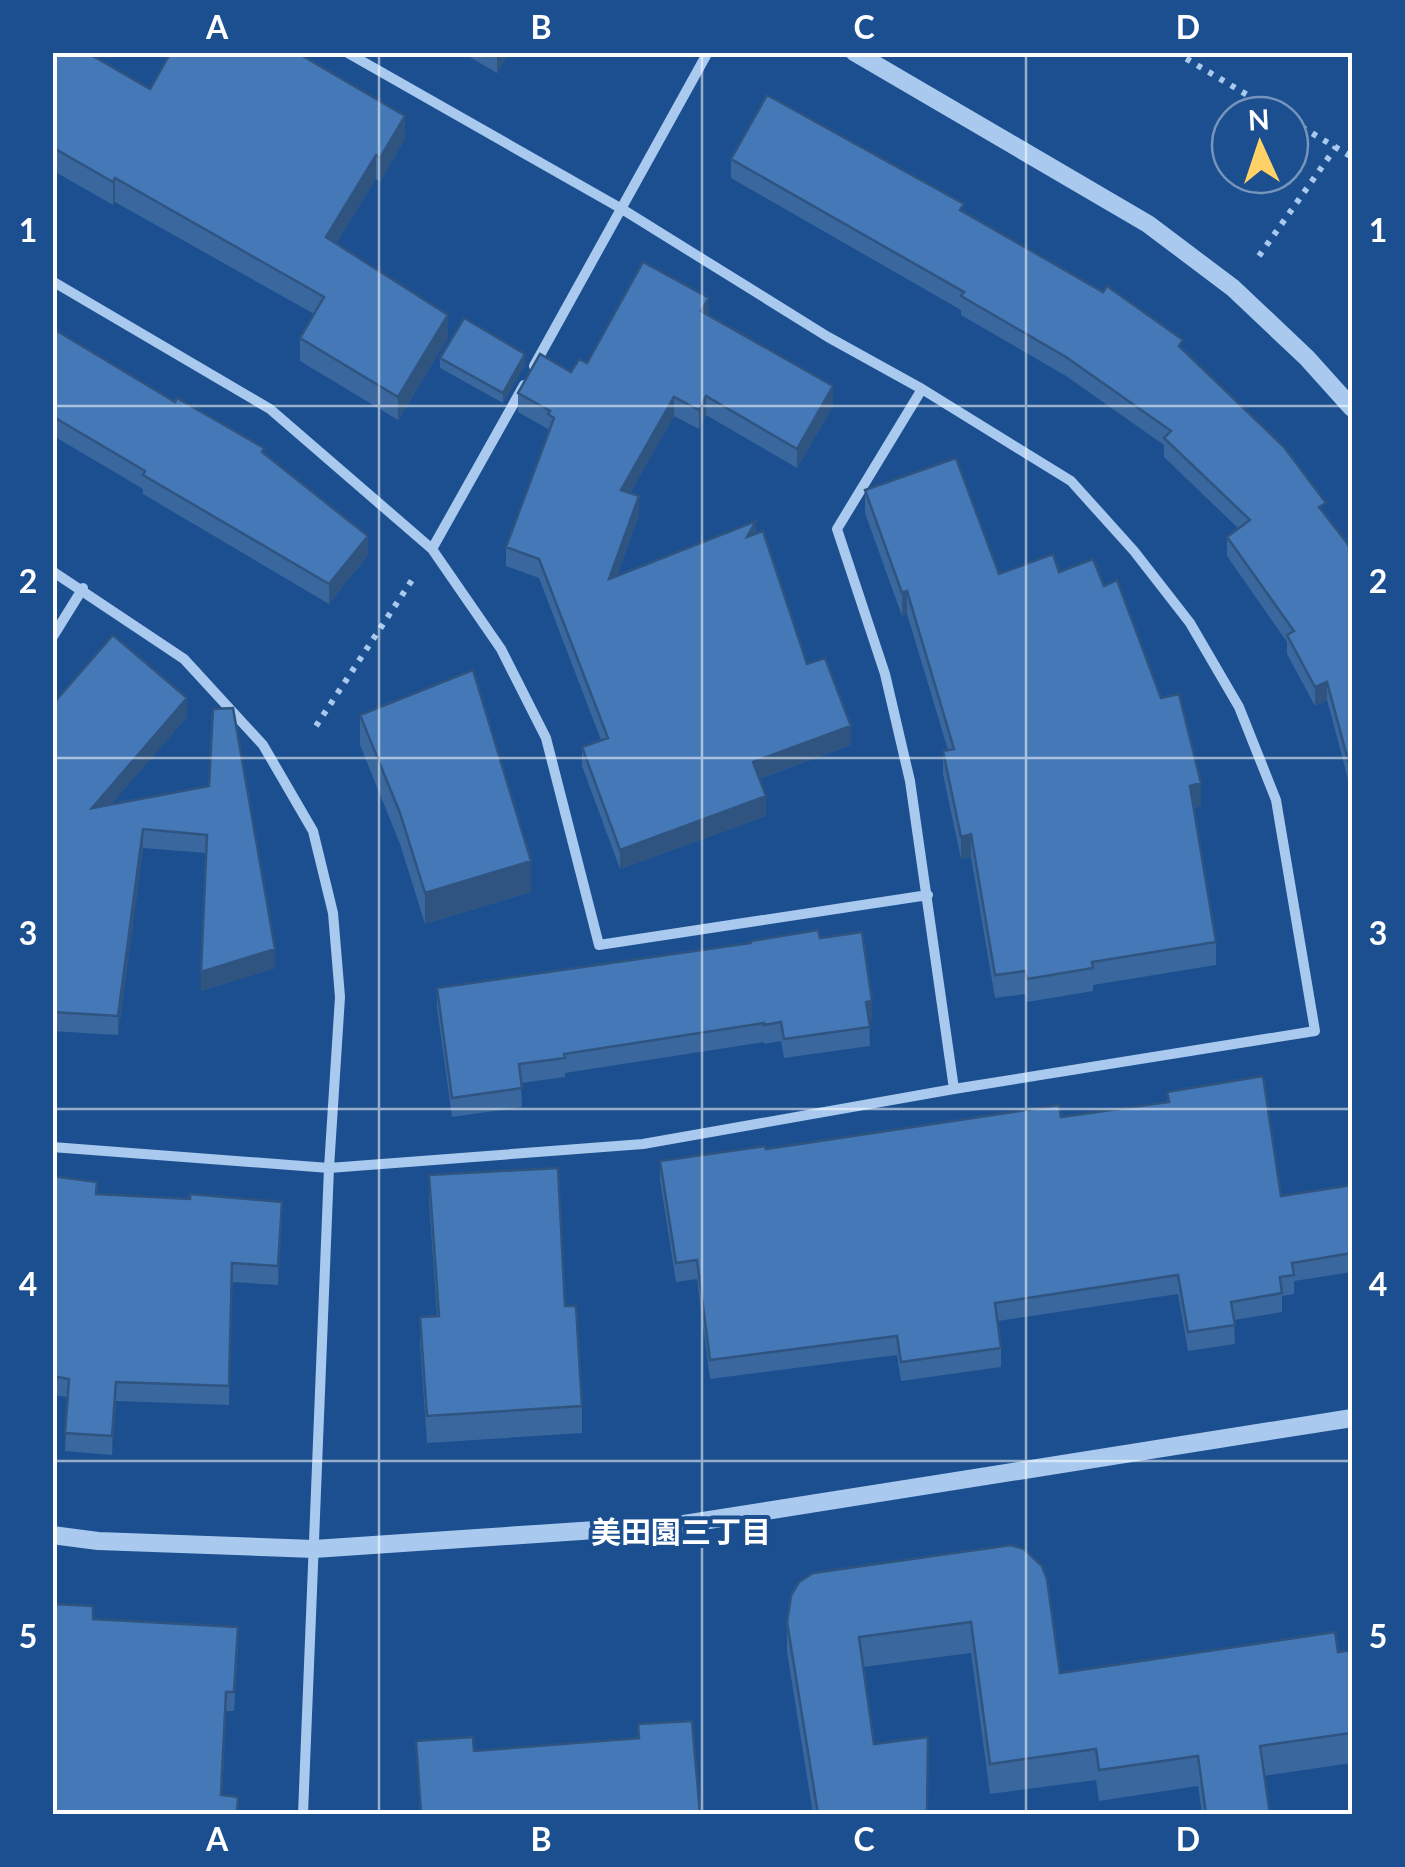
<svg xmlns="http://www.w3.org/2000/svg" width="1405" height="1867" font-family="Lato,'Noto Sans JP',sans-serif">
  <style>
    .lines { fill: none; stroke-linecap: round; stroke-linejoin: round }
    .path { stroke: #a9c9ee; stroke-width: 6; stroke-dasharray: 5 8; stroke-linecap: butt }
    .minor { stroke: #a9c9ee; stroke-width: 10 }
    .tertiary { stroke: #a9c9ee; stroke-width: 18 }
    .wall { fill: #3a679d }
    .shaded-wall { fill: #305480 }
    .building { fill: #4478b7; stroke: #305480; stroke-width: 2.5 }
    .grid { fill: none; stroke: #fff; stroke-width: 2.5; stroke-opacity: 0.55 }
    .labels { text-anchor: middle; dominant-baseline: central; stroke-width: 8; stroke-linejoin: round; paint-order: stroke }
    .neighbourhood-label { font-size: 30px; font-weight: bold; fill: #fff; stroke: #1b4f8f }
    .neatline { fill: none; stroke: #fff; stroke-width: 4 }
    .grid-label { font-size: 32px; text-anchor: middle; font-weight: bold; fill: #fff }
  </style>
  <rect width="100%" height="100%" fill="#1b4f8f"/>
  <g class="lines">
    <path class="path" d="M1175,52L1281,115
      M1290,120L1352,157
      M1259,256L1336,147
      M316,726L412,580"/>
    <path class="minor" d="M52,281L270,409L432,549
      M534,366L708,52
      M524,385L432,549L501,649L546,738L599,945L928,895
      M922,389L837,529L885,674L910,781L954,1089
      M52,571L184,659L263,745L313,831L333,913L340,997L329,1168L303,1814
      M52,638L83,588
      M52,1147L329,1168L643,1144L954,1089L1315,1031L1276,800L1239,707L1190,623L1134,551L1071,481L922,389L828,337L622,209L346,52"/>
    <path class="tertiary" d="M854,52L1148,224L1233,288L1307,358L1352,408
      M52,1535L98,1541L314,1549L684,1524L1352,1418"/>
  </g>
  <path class="wall" d="M52,52L150,89L405,139L380,181L376,179L336,243L448,338L398,420L300,361V338L314,314L115,202L113,205L52,170Z
    M461,52H509L497,73Z
    M731,159L964,212L1183,350L1326,515L1352,554V794L1327,700L1315,706L1287,654V642L1227,556V537L1239,529L1164,457V445L1066,376L961,315V310L731,178Z
    M709,315L833,406L797,468L706,415L699,429L674,416L630,493L639,515L617,576L756,534L807,664L851,745L759,779L766,816L620,869L582,766V747L601,740L539,578L506,566V547L548,433V429L518,412V393L571,372L587,363Z
    M52,328L264,454L368,555L329,604L143,494V489L52,435Z
    M440,358L525,364L503,403L440,368Z
    M865,490L999,574L1059,572L1104,586L1201,806L1193,808L1216,942V965L1093,985V991L1027,1002L1025,994L995,998L971,857L961,859L943,774V751L948,750L907,614L902,616L865,513Z
    M52,705L187,717L111,804L209,786L275,968L201,991L206,853L143,848L118,1035L52,1031V899L54,882L52,881Z
    M360,715L531,892L425,924L400,844L360,745Z
    M820,938L872,1020H869L870,1046L784,1058L781,1041L764,1044V1042L565,1073V1077L521,1083L522,1107L452,1117L437,1007V988Z
    M1167,1092L1281,1196L1352,1185V1272L1294,1281V1294L1282,1296V1312L1234,1320L1235,1344L1188,1351L1178,1294L998,1321L1001,1348V1367L901,1381L897,1355L710,1379L697,1279L676,1282L660,1180V1161L1061,1117L1167,1102Z
    M429,1175L565,1306L582,1406V1433L427,1443L420,1344V1317L437,1316L429,1202Z
    M52,1176L97,1194L282,1220L278,1285L232,1282L229,1405L116,1401L112,1455L65,1451L68,1397L52,1395Z
    M1011,1545L1060,1673L1352,1650V1757H1351V1763L1264,1776L1270,1814H1202L1198,1786L1099,1801L1096,1780L990,1794L971,1653L863,1667L874,1744L928,1737V1814H813L787,1652V1622Z
    M93,1619L238,1646L234,1711H226L222,1796L238,1814H52Z
    M416,1741L474,1751L700,1814H420Z"/>
  <path class="shaded-wall" d="M497,52H509L497,73Z
    M405,116V139L380,181V158Z
    M376,155V179L326,260V237Z
    M115,178V202L113,205V182Z
    M709,298V317L701,311Z
    M448,315V338L398,420V397Z
    M525,354V364L503,403V393Z
    M833,386V406L797,468V449Z
    M706,396V415L699,429V410Z
    M674,397V416L621,509V490Z
    M639,496V515L609,598V579Z
    M756,521V540L747,537Z
    M368,536V555L329,604V584Z
    M907,591V614L902,616V593Z
    M1327,682V700L1315,706V687Z
    M187,698V717L92,827V808Z
    M851,726V745L753,781V762Z
    M1201,783V806L1190,808V786Z
    M766,796V816L620,869V850Z
    M143,829V848L118,1035V1016Z
    M971,834V857L961,859V837Z
    M531,861V892L425,924V893Z
    M275,949V968L201,991V972Z
    M872,1001V1020L866,1021V1002Z
    M282,1202V1220L278,1285V1266Z
    M116,1382V1401L112,1455V1436Z"/>
  <path class="building" d="M52,52H86L150,89L171,52H296L405,116L380,158L376,155L326,237L448,315L398,397L300,338L324,297L115,178L113,182L52,147Z
    M767,95L964,204L960,210L1103,292L1107,286L1183,340L1179,346L1284,447L1326,503L1319,507L1347,543L1352,554V775L1327,682L1315,687L1287,635L1294,631L1227,537L1250,520L1164,438L1171,431L1066,357L961,296L964,292L731,159Z
    M643,262L709,298L701,311L833,386L797,449L706,396L699,410L674,397L621,490L639,496L609,579L756,521L747,537L763,531L807,664L825,658L851,726L753,762L766,796L620,850L582,747L608,738L539,559L506,547L554,418L548,414L550,411L518,393L540,354L571,372L579,359L587,363Z
    M464,318L525,354L503,393L440,358Z
    M52,328L175,402L177,398L264,448L262,452L368,536L329,584L143,475L145,471L52,416Z
    M956,458L999,574L1053,554L1059,572L1093,559L1104,586L1117,580L1161,698L1179,694L1201,783L1190,786L1216,942L1092,962L1093,968L1027,979L1025,971L995,975L971,834L961,837L943,751L954,749L907,591L902,593L865,490Z
    M113,635L187,698L92,808L209,786L213,709L233,708L275,949L201,972L207,835L143,829L118,1016L52,1012V899L55,864L52,862V705Z
    M473,670L531,861L425,893L400,813L360,715Z
    M818,930L820,938L862,932L872,1001L866,1002L870,1027L784,1039L781,1022L764,1025V1023L564,1054L565,1058L519,1064L522,1088L452,1098L437,988L751,943V941Z
    M1263,1076L1281,1196L1352,1185V1253L1292,1263L1294,1275L1280,1277L1282,1293L1231,1302L1235,1325L1188,1332L1178,1275L995,1303L1001,1348L901,1362L897,1336L710,1360L697,1260L676,1263L660,1161L765,1146L766,1149L1059,1105L1061,1117L1169,1102L1167,1092Z
    M558,1168L565,1306H576L582,1406L427,1416L420,1317L439,1316L429,1175Z
    M52,1176L97,1182L96,1194L190,1199V1194L282,1202L278,1266L232,1263L229,1386L116,1382L112,1436L65,1433L69,1379L52,1376Z
    M1011,1545L1024,1549L1042,1566L1047,1579L1060,1673L1335,1632L1338,1652L1352,1650V1726L1350,1727L1351,1733L1260,1746L1270,1814H1206L1198,1756L1099,1770L1096,1749L990,1764L971,1622L859,1637L874,1744L928,1737L927,1812L912,1814H818L787,1622L791,1596L799,1582L813,1573Z
    M52,1604L93,1606V1619L238,1627L234,1692H226L221,1795L238,1797L237,1814H52Z
    M692,1721L700,1814H421L416,1741L473,1737L474,1751L639,1738L638,1724Z"/>
  <path class="grid" d="M379,52V1814M702,52V1814M1026,52V1814M52,406H1352M52,758H1352M52,1109H1352M52,1461H1352"/>
  <g class="labels">
    <g class="neighbourhood-label">
      <text x="681" y="1531">美田園三丁目</text>
    </g>
  </g>
  <rect width="1405" height="1867" fill="none" stroke="#1b4f8f" stroke-width="110"/>
  <g transform="translate(1260 145) rotate(357)"><circle r="48" fill="#1b4f8f" stroke="#7695bc" stroke-width="2.5"/>
  <path d="M0-8L18 38L0 25L-18 38Z" fill="#ffd166"/>
  <text y="-15" font-size="28" font-weight="bold" text-anchor="middle" fill="#ffffff">N</text>
  </g>
  <rect x="55" y="55" width="1295" height="1757" class="neatline"/>
  <g class="grid-label">
    <text x="217" y="39">A</text>
    <text x="541" y="39">B</text>
    <text x="864" y="39">C</text>
    <text x="1188" y="39">D</text>
    <text x="28" y="242">1</text>
    <text x="1378" y="242">1</text>
    <text x="28" y="593">2</text>
    <text x="1378" y="593">2</text>
    <text x="28" y="945">3</text>
    <text x="1378" y="945">3</text>
    <text x="28" y="1296">4</text>
    <text x="1378" y="1296">4</text>
    <text x="28" y="1648">5</text>
    <text x="1378" y="1648">5</text>
    <text x="217" y="1851">A</text>
    <text x="541" y="1851">B</text>
    <text x="864" y="1851">C</text>
    <text x="1188" y="1851">D</text>
  </g>
</svg>
